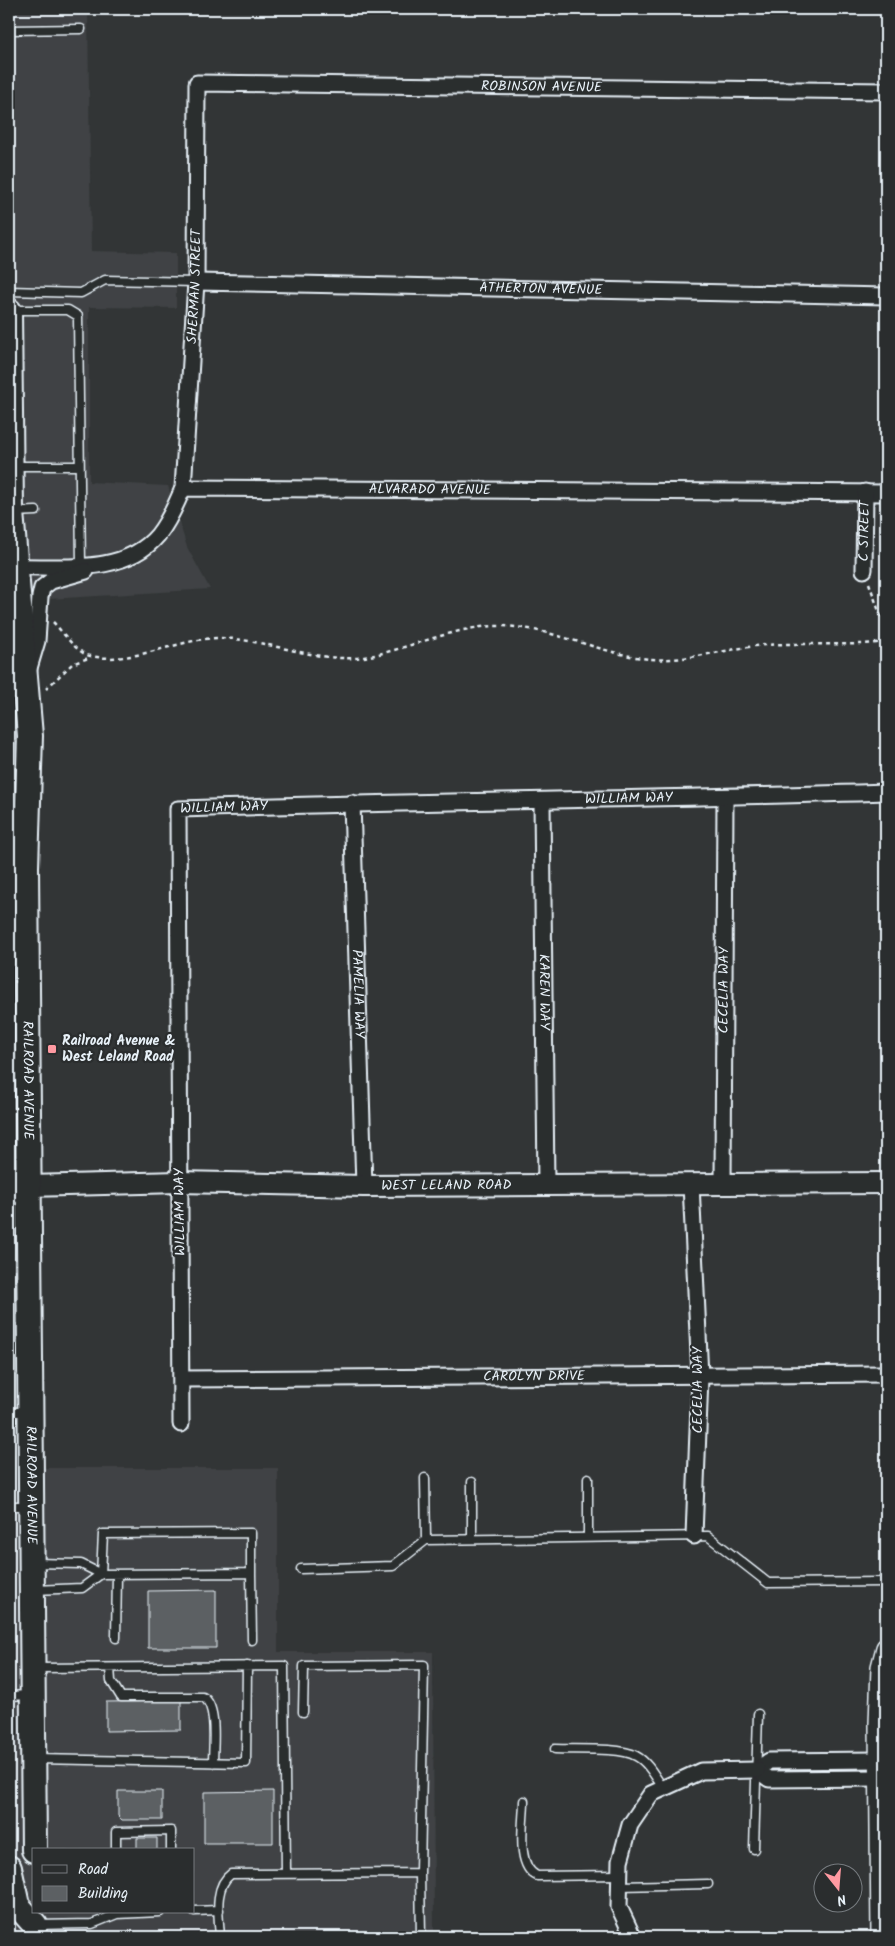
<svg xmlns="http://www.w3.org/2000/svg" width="895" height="1946" font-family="Kalam,sans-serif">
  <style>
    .built { fill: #3f4244; fill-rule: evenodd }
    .building { fill: #5c6063; stroke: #e8f1f8 }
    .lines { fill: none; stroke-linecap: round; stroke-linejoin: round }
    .service-casing { stroke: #e8f1f8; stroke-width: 11 }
    .minor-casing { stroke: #e8f1f8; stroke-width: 19 }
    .tertiary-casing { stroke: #e8f1f8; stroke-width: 22 }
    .secondary-casing { stroke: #e8f1f8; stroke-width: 24 }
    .trunk-casing { stroke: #e8f1f8; stroke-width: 28 }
    .path { stroke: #e8f1f8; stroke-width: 2.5; stroke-dasharray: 4 4; stroke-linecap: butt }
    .service { stroke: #2a2d2e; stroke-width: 8 }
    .minor { stroke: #2a2d2e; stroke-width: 15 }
    .tertiary { stroke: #2a2d2e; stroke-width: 19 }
    .secondary { stroke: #2a2d2e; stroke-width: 20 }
    .trunk { stroke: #2a2d2e; stroke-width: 24 }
    .poi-dot { fill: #ff9aa2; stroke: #2a2d2e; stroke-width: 2 }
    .labels { text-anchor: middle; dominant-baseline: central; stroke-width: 4.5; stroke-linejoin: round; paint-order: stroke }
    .street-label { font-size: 14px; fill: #e8f1f8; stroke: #2a2d2e }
    .poi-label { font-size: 14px; font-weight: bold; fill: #e8f1f8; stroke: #2a2d2e; text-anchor: start }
  </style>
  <rect width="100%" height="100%" fill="#323536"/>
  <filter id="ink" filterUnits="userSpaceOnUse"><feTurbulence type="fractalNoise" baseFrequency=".02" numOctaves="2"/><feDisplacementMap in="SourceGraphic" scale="10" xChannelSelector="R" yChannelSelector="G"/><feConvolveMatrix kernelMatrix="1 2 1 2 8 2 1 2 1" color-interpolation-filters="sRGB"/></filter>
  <g filter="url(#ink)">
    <path class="built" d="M9,9H88L91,251L176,253V308L89,307V482L168,486L187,547L210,589L49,599L9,604Z
      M9,1451L44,1468H278V1652H433L434,1937H9ZM34,1850H194V1912H34Z"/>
    <path class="building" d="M216,1590V1648H148V1591Z
      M181,1701V1730L106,1731V1702Z
      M118,1791H162V1820H122L118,1816Z
      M273,1791V1843H204V1792Z
      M137,1838H157V1850H137Z"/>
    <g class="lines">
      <g class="service-casing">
        <path id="service" d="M9,30L81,29
          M9,291L81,293L105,280L196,282
          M11,310H68L78,316L81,566
          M13,466H78
          M13,512L36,511
          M9,868L24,867
          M9,1412H27
          M425,1478L426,1540
          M588,1478V1537
          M9,1506H29
          M472,1539V1482
          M34,1563L81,1564L101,1574L251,1573V1533L103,1534L101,1574
          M301,1569L393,1566L426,1540L708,1536L768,1583L886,1582
          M251,1573L252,1640
          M35,1590L82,1588L101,1574
          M116,1638L117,1574
          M36,1668L284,1666L286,1873
          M110,1668L111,1681L121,1697H203C218,1705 213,1747 213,1763
          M9,1696L29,1695
          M303,1712L304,1666L424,1665L420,1873L421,1937
          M555,1749C574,1750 621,1747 636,1756C648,1762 656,1778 663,1788
          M35,1759L246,1763L247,1666
          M524,1801C524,1822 515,1866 537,1876L620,1875
          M754,1849L758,1714
          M116,1850V1832L171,1831V1850
          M620,1886L708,1884
          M194,1911L219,1910
          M36,1925L92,1924L117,1914L160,1912
          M220,1937C219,1917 213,1887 231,1874L420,1873"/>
      </g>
      <g class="minor-casing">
        <g id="minor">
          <path id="s1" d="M196,282L886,296"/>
          <path id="s2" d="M183,488L196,282L197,83L886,91"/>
          <path id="s3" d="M9,567C57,565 123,577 158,535C169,521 176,505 183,488L886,493"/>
          <path id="s4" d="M864,570L865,492"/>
          <path d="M29,668L37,641L40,597L42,588L51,581L86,571"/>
          <path id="s5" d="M542,801L546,1184"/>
          <path id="s6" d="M352,803L364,1186"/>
          <path d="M691,1184L700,1377L694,1536"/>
          <path id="s7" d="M723,1184L725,797"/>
          <path id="s8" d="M182,1379L886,1374"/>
          <path id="s9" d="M181,1424L178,809C414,801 650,800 886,792"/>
          <path d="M879,1760L769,1761L757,1770L769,1779L879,1778"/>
          <path d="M633,1937L619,1907L620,1861L630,1825L651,1794L701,1771L757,1770"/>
        </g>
      </g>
      <g class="tertiary-casing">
        <path id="tertiary" d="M881,1937L879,1724L881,1667L886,1648"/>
      </g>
      <g class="secondary-casing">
        <g id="secondary">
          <path d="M9,1175L29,1186"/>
          <path id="s10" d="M9,1194L29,1186L179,1182L364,1186L886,1183"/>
        </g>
      </g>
      <g class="trunk-casing">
        <g id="trunk">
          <path id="s11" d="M9,311L11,512L30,736L26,867L34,1850"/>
          <path d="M9,1868L17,1905L35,1925"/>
        </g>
      </g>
      <path class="path" d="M869,583L886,631
        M53,622C63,632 77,654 91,656C134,665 176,639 218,638C264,638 319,664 364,657C407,650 454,626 498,626C550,626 599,654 650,659C688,662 727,648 765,645C805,642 846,647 886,642
        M886,677L884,699L886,732
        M46,689L72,664L91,657"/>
      <use href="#service" class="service"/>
      <use href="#minor" class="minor"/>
      <use href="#tertiary" class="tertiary"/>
      <use href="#secondary" class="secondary"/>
      <use href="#trunk" class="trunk"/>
    </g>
  </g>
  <rect class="poi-dot" x="47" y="1044" width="10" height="10" rx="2.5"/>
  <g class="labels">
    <g class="street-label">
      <text stroke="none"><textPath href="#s2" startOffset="750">ROBINSON AVENUE</textPath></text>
      <text stroke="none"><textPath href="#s2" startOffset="202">SHERMAN STREET</textPath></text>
      <text stroke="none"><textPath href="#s1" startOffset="345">ATHERTON AVENUE</textPath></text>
      <text stroke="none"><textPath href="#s3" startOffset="458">ALVARADO AVENUE</textPath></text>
      <text stroke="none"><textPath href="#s4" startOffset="39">C STREET</textPath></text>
      <text stroke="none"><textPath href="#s9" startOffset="1066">WILLIAM WAY</textPath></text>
      <text stroke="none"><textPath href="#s9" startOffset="661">WILLIAM WAY</textPath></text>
      <text stroke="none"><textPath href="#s7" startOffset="194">CECELIA WAY</textPath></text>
      <text stroke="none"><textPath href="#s5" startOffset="191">KAREN WAY</textPath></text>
      <text stroke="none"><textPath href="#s6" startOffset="191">PAMELIA WAY</textPath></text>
      <text stroke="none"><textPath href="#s11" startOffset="770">RAILROAD AVENUE</textPath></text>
      <text stroke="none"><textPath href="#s10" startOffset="439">WEST LELAND ROAD</textPath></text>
      <text transform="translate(180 1212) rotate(-91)">WILLIAM WAY</text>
      <text stroke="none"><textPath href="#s8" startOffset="352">CAROLYN DRIVE</textPath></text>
      <text transform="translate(698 1390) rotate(-90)">CECELIA WAY</text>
      <text stroke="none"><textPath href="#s11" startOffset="1175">RAILROAD AVENUE</textPath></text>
    </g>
    <g class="poi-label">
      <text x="62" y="1041">Railroad Avenue &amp;<tspan x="62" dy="16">West Leland Road</tspan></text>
    </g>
  </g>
  <rect width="895" height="1946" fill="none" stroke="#2a2d2e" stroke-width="30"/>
  <rect x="15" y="15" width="865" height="1916" fill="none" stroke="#e8f1f8" stroke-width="2" filter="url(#ink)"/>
  <rect x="32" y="1848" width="162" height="65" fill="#2a2d2e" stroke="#767b7f"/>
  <rect x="42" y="1865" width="25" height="8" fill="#2a2d2e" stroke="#767b7f"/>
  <text x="78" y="1874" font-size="15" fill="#e8f1f8">Road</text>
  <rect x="42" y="1886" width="25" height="15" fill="#5c6063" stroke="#767b7f"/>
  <text x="78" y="1898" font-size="15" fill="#e8f1f8">Building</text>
  <g transform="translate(838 1888) rotate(163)"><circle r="24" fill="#2a2d2e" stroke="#767b7f"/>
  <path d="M0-4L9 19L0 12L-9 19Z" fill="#ff9aa2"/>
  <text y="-8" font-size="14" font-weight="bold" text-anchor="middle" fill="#e8f1f8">N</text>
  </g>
</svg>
